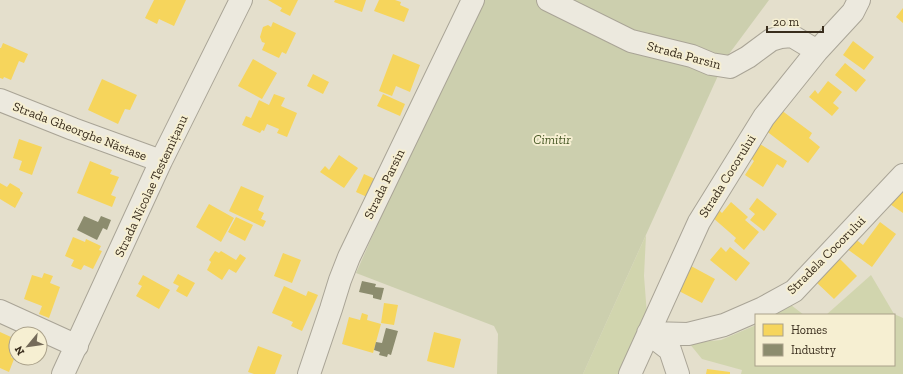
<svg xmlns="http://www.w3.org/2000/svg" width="903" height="374" font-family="'Zilla Slab',serif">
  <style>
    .green { fill: #d1d5ae }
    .cemetery { fill: #cccfae }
    .homes { fill: #f6d55c }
    .industry { fill: #8c8c6e }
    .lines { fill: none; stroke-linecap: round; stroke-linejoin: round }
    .minor-casing { stroke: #a9a496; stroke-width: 24 }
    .minor { stroke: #ece9de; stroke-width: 22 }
    .labels { text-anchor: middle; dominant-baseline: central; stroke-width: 4; stroke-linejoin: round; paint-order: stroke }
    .street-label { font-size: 13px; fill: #392d1d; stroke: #f6efd2 }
    .park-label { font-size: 13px; font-style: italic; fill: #455624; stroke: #f6efd2 }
  </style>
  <rect width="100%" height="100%" fill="#e4dfcc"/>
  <path class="green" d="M646,235L644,276L647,315L621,374H583Z
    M871,275L894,314L903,318V374H741L742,370L702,359L689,343L721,340L756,325V365H894V315H826Z
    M791,305L804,315H774Z"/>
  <path class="cemetery" d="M477,0H769L726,58L583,374H497L498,334L494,326L356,273Z"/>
  <path class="homes" d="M154,0H186L174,26L159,19L157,24L145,18Z
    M268,0H298L290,16L280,11L282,8Z
    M335,0H366L362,12L334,2Z
    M379,0H395L401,2L400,5L409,9L404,22L374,11Z
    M903,8V23L896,17Z
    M273,22L296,33L286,54L282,52L279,58L262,50L265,43L262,42L260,37L263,27L268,25L271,27Z
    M853,41L874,57L864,70L843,55Z
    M3,43L28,54L24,63L19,61L11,80L4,77L3,79L0,78V48H1Z
    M393,54L420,65L410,92L396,86L392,96L379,91Z
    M253,59L277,73L262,99L238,86Z
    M845,63L866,80L856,92L835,75Z
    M313,74L329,82L323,94L307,86Z
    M102,79L137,95L130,110L125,109L118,124L88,110Z
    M828,81L842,92L833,103L839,108L832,116L809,97L815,90L818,94Z
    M274,94L285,98L281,106L297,113L287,137L277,133L279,129L267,124L264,131L262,130L260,133L242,125L246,116L251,118L259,100L269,105Z
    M383,94L405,104L400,116L377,106Z
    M781,110L812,133L809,138L820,147L808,163L765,130Z
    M19,139L42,147L32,175L19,170L22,161L13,158Z
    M760,144L787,161L783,168L777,164L763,187L745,175L754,161L751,158Z
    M339,155L358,168L344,188L320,172L325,166L329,170Z
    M90,161L112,170L110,174L119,177L111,195L116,197L112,207L77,193Z
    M364,174L375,179L367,197L356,192Z
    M0,183L7,187L10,183L20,189V191L23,193L15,208L0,199Z
    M241,186L264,196L258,210L264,213L261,219L266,221L263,227L229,211Z
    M897,188L903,192V213L887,202Z
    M757,198L777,214L764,231L750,220L755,214L749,209Z
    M731,202L748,217L745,220L759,232L744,250L734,241L736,238L712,217L719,210L722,213Z
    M209,204L234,218L221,242L196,227Z
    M236,217L253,225L245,241L228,232Z
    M880,222L896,234L872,267L843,246L854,238L863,245Z
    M73,237L85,242L86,239L101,246L99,250L102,251L93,269L84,265L81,270L71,266L74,260L65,256Z
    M721,247L726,252L730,247L750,263L736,281L710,260Z
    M215,251L219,253L221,251L236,260L240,254L246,258L236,273L229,269L222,280L207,270L211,262L209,260Z
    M283,253L301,260L292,283L274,276Z
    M839,258L857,276L834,299L816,282Z
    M691,266L715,279L702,303L677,290Z
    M44,273L53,276L50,283L60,287L49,318L39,314L42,306L24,299L32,275L42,278Z
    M178,274L195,283L187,297L176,291L179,286L173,283Z
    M143,275L170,290L159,309L136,296L142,286L138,284Z
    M284,286L306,296L308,291L318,295L302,331L291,326L293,322L272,313Z
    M384,303L398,305L394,325L381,323Z
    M362,313L368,315L367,320L381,324L373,353L342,344L349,317L360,320Z
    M0,332L11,337L9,342L16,344L11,357L14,359L9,372L0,368Z
    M434,332L461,339L454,368L427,361Z
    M258,346L282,355L275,374H254L248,372Z
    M707,369L730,372V374H706Z"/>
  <path class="industry" d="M84,216L98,222L101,216L111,220L107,230L103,228L97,240L77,230Z
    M362,281L376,284L375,287L384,288L381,300L373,298V295L359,292Z
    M386,328L398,331L391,355L388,354L387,357L379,355L380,352L374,350L376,342L382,343Z"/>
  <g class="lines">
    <g class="minor-casing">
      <path id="minor" d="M548,0L631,41L692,56L711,64L730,67L748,57L771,40L781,37L792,36L817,51
        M0,100L73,129L161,161
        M0,311L77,346
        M63,374L161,161L241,0
        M309,374L331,309L340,280L349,257L473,0
        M630,374L699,222L764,117L817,51L853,12L859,0
        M678,374L670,350L648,333L688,334L724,325L763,308L794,291L903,175"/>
    </g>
    <use href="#minor" class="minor"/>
  </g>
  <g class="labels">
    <g class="street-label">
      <text transform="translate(684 55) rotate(15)">Strada Parsin</text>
      <text transform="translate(80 131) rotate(21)">Strada Gheorghe Năstase</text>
      <text transform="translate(727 176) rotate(-58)">Strada Cocorului</text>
      <text transform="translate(384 184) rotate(-64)">Strada Parsin</text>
      <text transform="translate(151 186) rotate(-65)">Strada Nicolae Testemițanu</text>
      <text transform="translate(826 255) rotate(-45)">Stradela Cocorului</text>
    </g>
    <g class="park-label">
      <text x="552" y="139">Cimitir</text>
    </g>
  </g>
  <rect x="755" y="314" width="140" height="52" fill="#f6efd2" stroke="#aaa18a"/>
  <rect x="763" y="324" width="20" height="12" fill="#f6d55c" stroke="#aaa18a"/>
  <text x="791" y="334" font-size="12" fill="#392d1d">Homes</text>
  <rect x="763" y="344" width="20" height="12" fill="#8c8c6e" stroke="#aaa18a"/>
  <text x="791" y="354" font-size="12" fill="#392d1d">Industry</text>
  <g transform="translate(28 346) rotate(241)"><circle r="19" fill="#f6efd2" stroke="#aaa18a"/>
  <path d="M0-3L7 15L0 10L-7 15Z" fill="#756b5a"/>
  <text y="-6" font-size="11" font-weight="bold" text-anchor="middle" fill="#392d1d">N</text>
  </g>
  <path d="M767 26v6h56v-6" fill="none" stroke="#392d1d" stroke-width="2"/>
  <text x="773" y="26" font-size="12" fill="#392d1d" stroke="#f6efd2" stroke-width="3" paint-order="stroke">20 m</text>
</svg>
